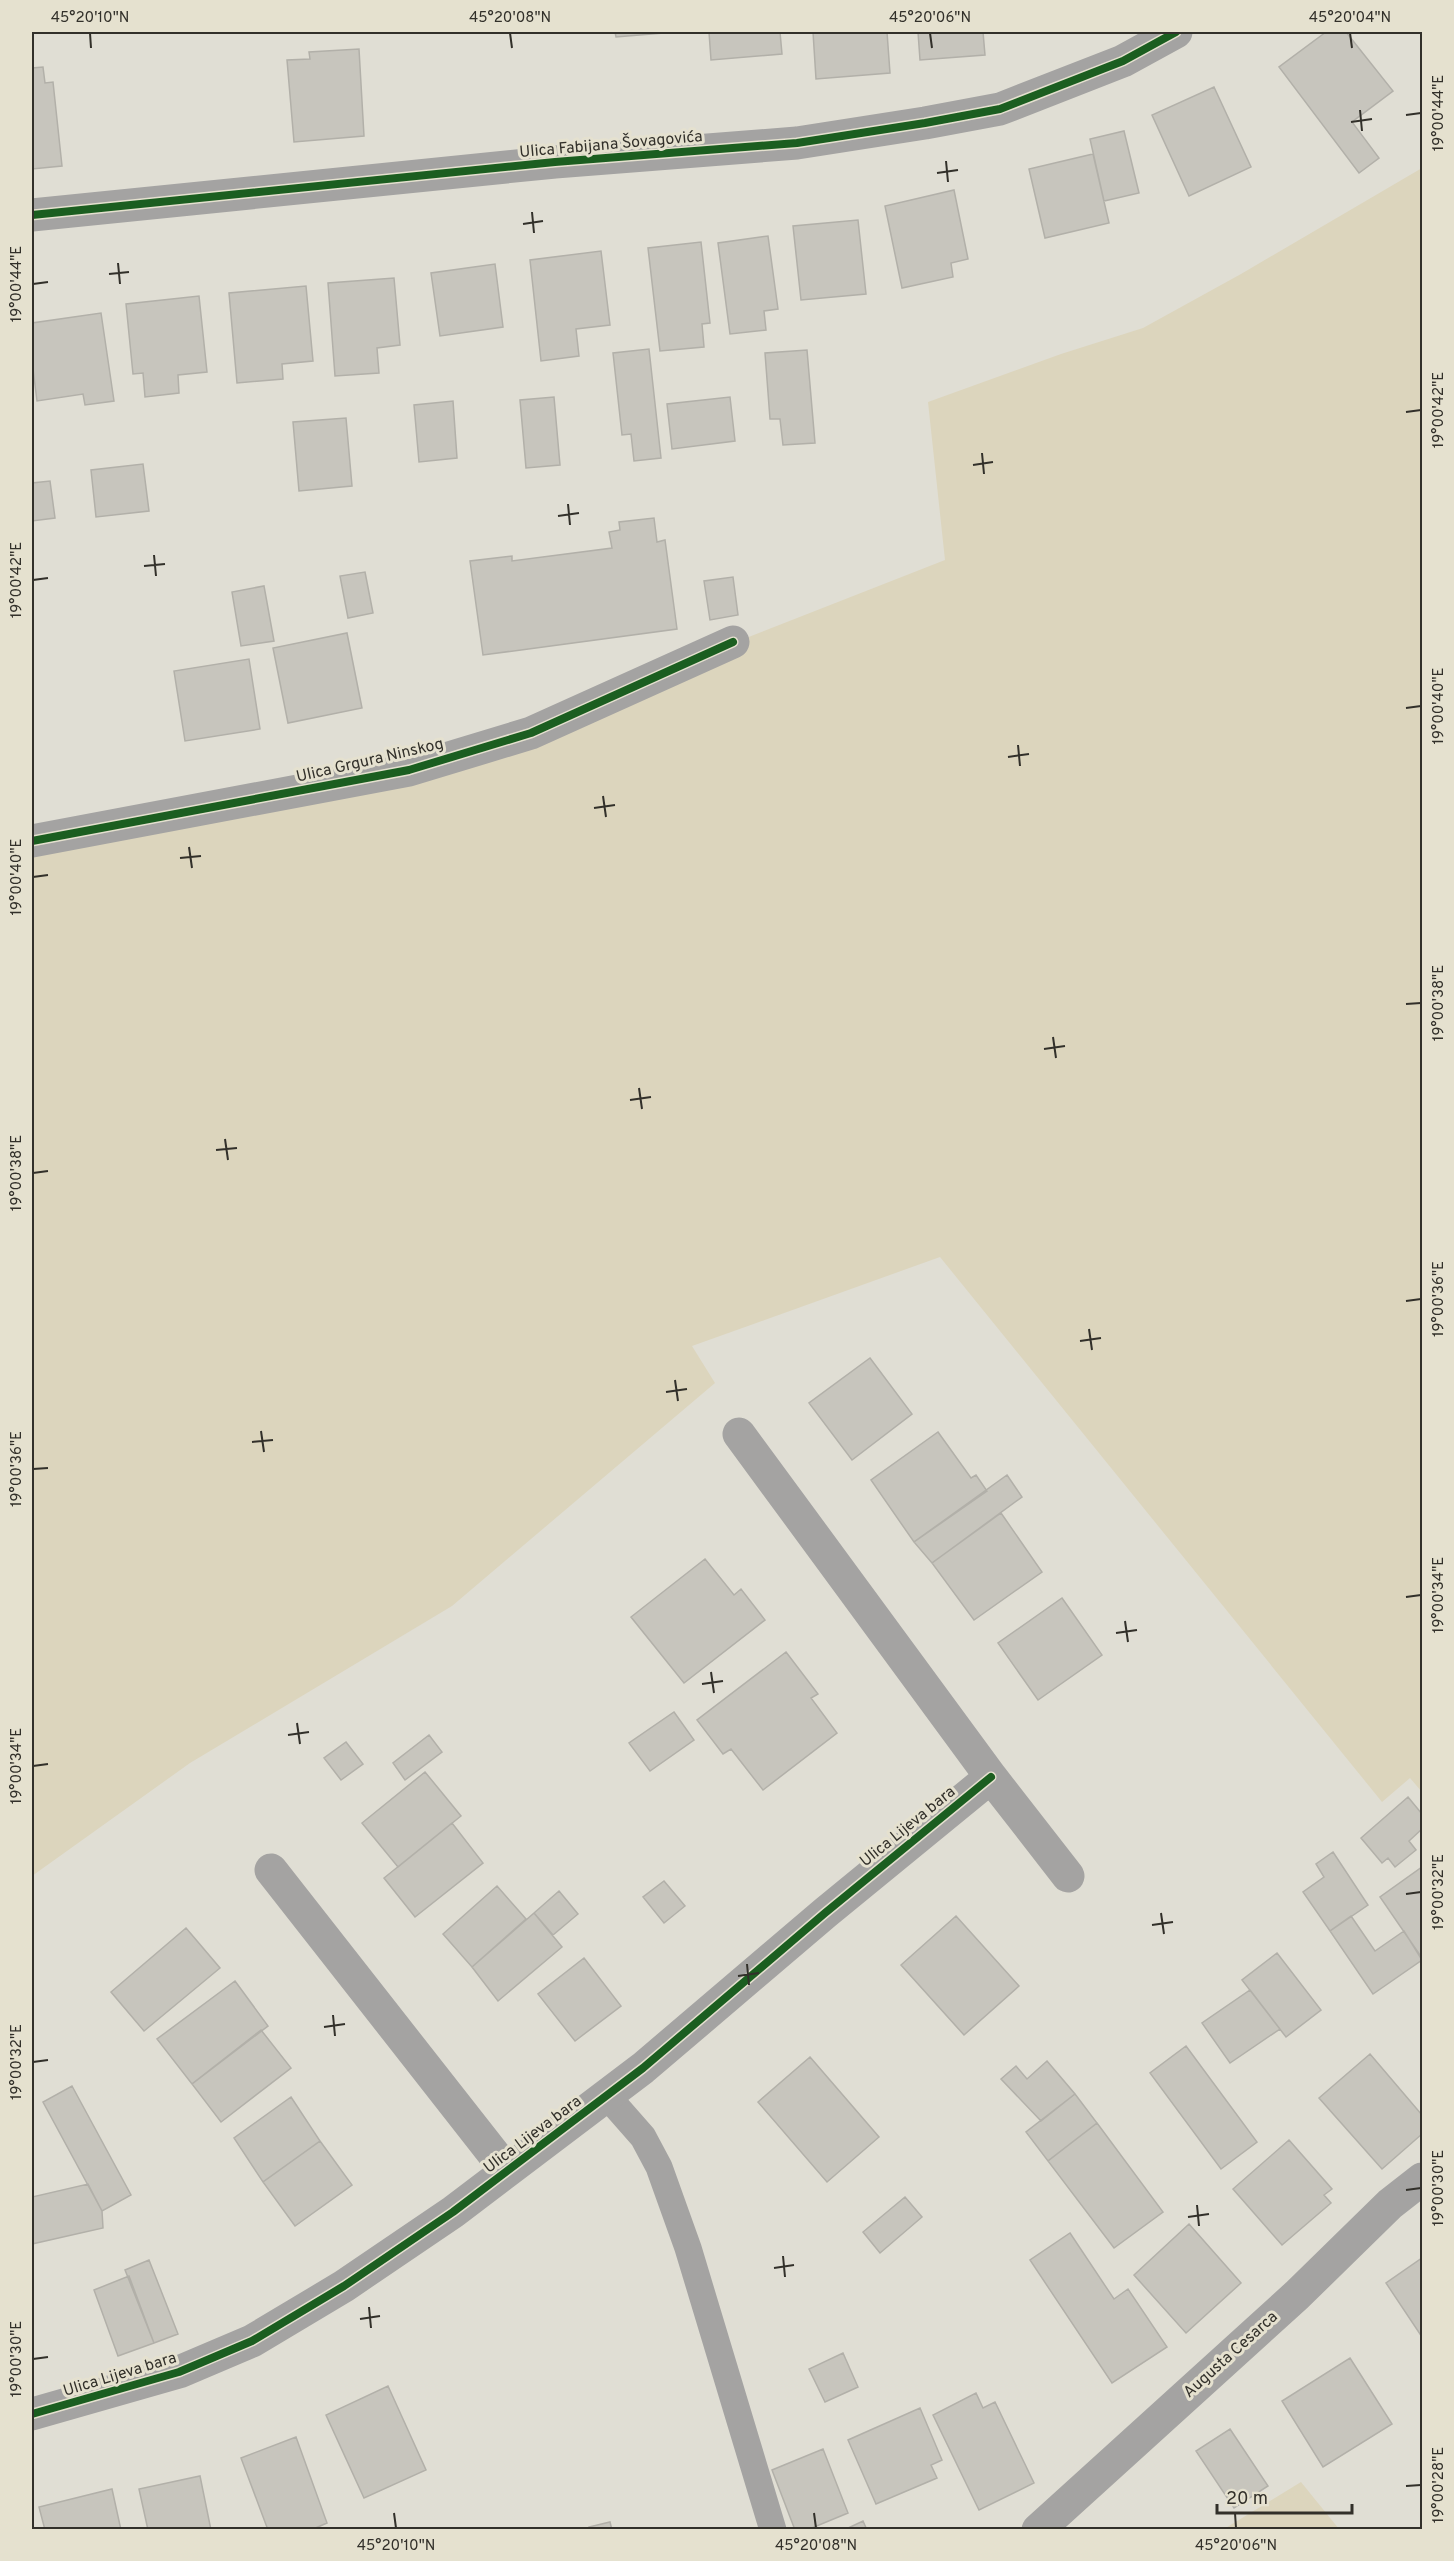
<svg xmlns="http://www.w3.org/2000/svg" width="1454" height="2561" font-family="Overpass,sans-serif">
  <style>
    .green { fill: #dcd5bd }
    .building { fill: #c7c5bd; stroke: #b2b0a9; stroke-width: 1.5 }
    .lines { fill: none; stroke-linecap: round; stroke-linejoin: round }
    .lane { stroke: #a4a3a2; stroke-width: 27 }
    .street { stroke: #a4a3a2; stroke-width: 33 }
    .cycleway-casing { stroke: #e5e1cf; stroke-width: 11 }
    .cycleway { stroke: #1b5e20; stroke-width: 8 }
    .ticks { fill: none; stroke: #32302a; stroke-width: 2 }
    .labels { text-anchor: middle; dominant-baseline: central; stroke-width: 6; stroke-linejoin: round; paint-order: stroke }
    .street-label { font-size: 16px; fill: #32302a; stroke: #e5e1cf }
    .neatline { fill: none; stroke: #32302a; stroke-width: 2 }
    .ticks-label { font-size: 15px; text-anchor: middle; fill: #32302a }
  </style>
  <rect width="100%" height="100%" fill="#e0ded4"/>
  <path class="green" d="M1422,168V1792L1410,1778L1382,1802L940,1257L692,1346L715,1383L452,1606L190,1763L32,1876V841L409,770L945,560L928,402L1061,354L1143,328L1241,274Z
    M1301,2482L1339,2529H1224Z"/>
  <path class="building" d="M615,32H676L616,37Z
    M709,32H780L782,54L711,60Z
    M813,32H887L890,73L816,79Z
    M918,32H983L985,55L920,60Z
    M1326,32H1346L1393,91L1352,122L1379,158L1359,173L1279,67Z
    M359,49L364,136L294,142L287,60L310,59L309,52Z
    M43,67L45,83L53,82L62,166L32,169V68Z
    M1214,87L1251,167L1189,196L1152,115Z
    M1124,131L1139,193L1104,201L1090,139Z
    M1093,154L1109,223L1045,238L1029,169Z
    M954,190L968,259L951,263L953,277L902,288L885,206Z
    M858,220L866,294L801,300L793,226Z
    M768,236L778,309L764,311L766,330L730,334L718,243Z
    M701,242L710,323L702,324L704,347L660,351L648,248Z
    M601,251L610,325L576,329L579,356L541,361L530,260Z
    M495,264L503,327L440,336L431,273Z
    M394,278L400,345L377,348L379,373L335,376L328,283Z
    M306,286L313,361L282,364L283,379L237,383L229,293Z
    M199,296L207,372L178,375L179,393L145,397L143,373L133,374L126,304Z
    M101,313L114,401L85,405L83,394L37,401L32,361V323Z
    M649,349L661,458L634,461L631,434L622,435L613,353Z
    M807,350L815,443L783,445L780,419H770L765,353Z
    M554,397L560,465L526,468L520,400Z
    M730,397L735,441L672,449L667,404Z
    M453,401L457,458L419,462L414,405Z
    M346,418L352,486L299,491L293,422Z
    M143,464L149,511L96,517L91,470Z
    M50,481L55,518L32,521V483Z
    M654,518L657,542L665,540L677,629L483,655L470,561L512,556V561L612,548L609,532L620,530L619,522Z
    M365,572L373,613L348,618L340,576Z
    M733,577L738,615L710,620L704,581Z
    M264,586L274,641L241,646L232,592Z
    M347,633L362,708L288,723L273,648Z
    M249,659L260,729L185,741L174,671Z
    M870,1358L912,1414L852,1460L809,1403Z
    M938,1432L971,1478L976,1475L987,1491L914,1542L871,1480Z
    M1007,1475L1022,1497L932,1563L914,1542Z
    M1001,1513L1042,1572L974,1620L932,1563Z
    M705,1559L734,1595L741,1589L765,1620L684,1683L631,1617Z
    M1062,1598L1102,1655L1038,1700L998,1643Z
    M786,1652L818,1694L811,1698L837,1733L763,1790L731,1749L723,1754L697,1720Z
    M674,1712L694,1740L650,1771L629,1743Z
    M429,1735L442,1752L405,1780L393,1763Z
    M346,1742L363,1764L341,1780L324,1758Z
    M425,1772L461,1816L398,1867L362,1823Z
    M1408,1797L1422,1814V1829L1409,1841L1416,1850L1395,1867L1388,1858L1382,1863L1361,1838Z
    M452,1823L483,1863L415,1917L384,1878Z
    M1333,1852L1368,1905L1330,1931L1303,1892L1324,1877L1316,1864Z
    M1422,1867V1958L1380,1897Z
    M664,1881L685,1906L664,1923L643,1897Z
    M497,1886L526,1919L472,1967L443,1934Z
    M559,1891L578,1914L553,1935L534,1913Z
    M534,1913L562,1947L498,2001L472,1967Z
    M956,1916L1019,1986L964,2035L901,1965Z
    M1351,1916L1375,1951L1404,1931L1422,1960L1373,1994L1330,1931Z
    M186,1928L220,1968L144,2031L111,1992Z
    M1277,1953L1321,2010L1286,2037L1242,1980Z
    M584,1958L621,2006L575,2041L538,1994Z
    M235,1981L268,2026L192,2084L157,2039Z
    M1250,1990L1280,2029L1230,2063L1202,2023Z
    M261,2030L291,2068L221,2122L192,2084Z
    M1186,2046L1257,2142L1221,2169L1150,2073Z
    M1370,2054L1422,2115V2134L1382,2169L1319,2098Z
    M810,2057L879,2137L827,2182L758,2102Z
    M1047,2061L1075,2094L1041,2121L1001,2079L1016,2066L1027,2079Z
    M72,2086L131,2195L102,2211L43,2102Z
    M1075,2094L1097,2123L1048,2161L1026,2132Z
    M291,2097L320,2141L263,2182L234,2138Z
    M1097,2123L1163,2212L1114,2248L1048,2161Z
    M1289,2140L1332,2189L1324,2195L1331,2203L1282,2245L1233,2189Z
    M320,2141L352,2185L295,2226L263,2182Z
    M88,2184L102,2211L103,2228L32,2244V2197Z
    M905,2197L922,2217L880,2253L863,2232Z
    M1189,2224L1241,2283L1186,2333L1134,2275Z
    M1070,2233L1114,2299L1128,2289L1167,2347L1112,2383L1030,2260Z
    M1422,2258V2337L1386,2283Z
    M149,2260L178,2334L154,2343L125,2270Z
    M129,2276L154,2343L118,2356L94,2290Z
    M843,2353L858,2387L825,2402L809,2369Z
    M1350,2358L1392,2424L1323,2467L1282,2401Z
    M388,2386L426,2470L364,2498L326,2415Z
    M976,2393L983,2408L995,2402L1034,2483L979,2510L933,2415Z
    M920,2408L942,2460L931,2465L937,2478L876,2504L848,2440Z
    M1230,2429L1268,2486L1234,2508L1196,2451Z
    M296,2437L327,2523L311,2530H268L241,2458Z
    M823,2449L848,2513L807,2530H795L772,2470Z
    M200,2476L211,2530H148L139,2489Z
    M112,2489L121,2530H45L39,2507Z
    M863,2521L867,2530H844Z
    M610,2522L612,2530H590L589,2527Z"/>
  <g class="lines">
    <path class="lane" d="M607,2096L643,2137L659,2167L688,2248L773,2530"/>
    <path class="street" d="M32,215L555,162L797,143L925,123L1000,109L1123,61L1176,32
      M32,841L409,770L531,733L733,642
      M739,1434L991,1777L1068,1876
      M271,1870L507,2171
      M32,2414L179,2372L252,2341L344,2286L453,2212L643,2068L825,1913L991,1777
      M1038,2530L1297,2295L1390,2204L1422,2179"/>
    <g class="cycleway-casing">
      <path id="cycleway" d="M32,215L555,162L797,143L925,123L1000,109L1123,61L1176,32
        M32,841L409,770L531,733L733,642
        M32,2414L179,2372L252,2341L344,2286L453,2212L643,2068L825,1913L991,1777"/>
    </g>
    <use href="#cycleway" class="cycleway"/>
  </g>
  <path class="ticks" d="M90,33L91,48M510,33L512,48M930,33L932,48M1350,33L1352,48M1360,110L1362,131M1406,115L1421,113M1351,122L1372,119M946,161L948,182M937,173L958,170M532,212L534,233M523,224L543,221M118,263L120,284M109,274L129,272M33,284L48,282M1406,412L1421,410M982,453L984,474M973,465L993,462M568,504L570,525M558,516L579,513M154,555L156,576M144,566L165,564M33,580L48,578M1406,708L1421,706M1018,745L1020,766M1008,757L1029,754M603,796L606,817M594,808L615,805M189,847L192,868M180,858L201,856M33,877L48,875M1406,1004L1421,1003M1053,1037L1056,1058M1044,1049L1065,1046M639,1088L642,1109M630,1100L651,1097M225,1139L228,1160M216,1150L237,1148M33,1173L48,1171M1406,1301L1421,1299M1089,1329L1092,1350M1080,1341L1101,1338M675,1380L678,1401M666,1392L687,1389M261,1431L264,1452M252,1442L273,1440M33,1469L48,1468M1406,1597L1421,1595M1125,1621L1128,1642M1116,1633L1137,1630M711,1672L714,1693M702,1684L723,1681M297,1723L300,1744M288,1735L309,1732M33,1766L48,1764M1406,1894L1421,1892M1161,1913L1164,1934M1152,1925L1173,1922M747,1964L749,1985M738,1976L759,1973M333,2015L335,2036M324,2027L345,2024M33,2062L48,2060M1406,2190L1421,2188M1197,2205L1199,2226M1188,2217L1209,2214M783,2256L785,2277M774,2268L794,2265M369,2307L371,2328M360,2319L380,2316M33,2359L48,2357M1406,2486L1421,2485M394,2513L396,2528M814,2513L816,2528M1235,2513L1236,2528"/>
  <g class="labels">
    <g class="street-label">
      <text transform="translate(611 145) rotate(-5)">Ulica Fabijana Šovagovića</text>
      <text transform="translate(370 761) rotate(-13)">Ulica Grgura Ninskog</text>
      <text transform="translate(908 1827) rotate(-39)">Ulica Lijeva bara</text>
      <text transform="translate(533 2135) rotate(-37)">Ulica Lijeva bara</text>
      <text transform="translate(1231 2355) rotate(-42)">Augusta Cesarca</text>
      <text transform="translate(120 2375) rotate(-17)">Ulica Lijeva bara</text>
    </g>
  </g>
  <rect width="1454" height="2561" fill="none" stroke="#e5e1cf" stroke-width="66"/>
  <path d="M1217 2504v9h135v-9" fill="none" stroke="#32302a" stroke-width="3"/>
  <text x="1226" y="2504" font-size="18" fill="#32302a" stroke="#e5e1cf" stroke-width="4.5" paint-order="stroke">20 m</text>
  <rect x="33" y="33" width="1388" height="2495" class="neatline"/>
  <g class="ticks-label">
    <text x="90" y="22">45°20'10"N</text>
    <text x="510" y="22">45°20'08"N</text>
    <text x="930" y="22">45°20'06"N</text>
    <text x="1350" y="22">45°20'04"N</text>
    <text transform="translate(1438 113) rotate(-90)" y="5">19°00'44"E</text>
    <text transform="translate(16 284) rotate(-90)" y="5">19°00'44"E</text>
    <text transform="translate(1438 410) rotate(-90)" y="5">19°00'42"E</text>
    <text transform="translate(16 580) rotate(-90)" y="5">19°00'42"E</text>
    <text transform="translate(1438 706) rotate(-90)" y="5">19°00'40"E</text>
    <text transform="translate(16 877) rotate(-90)" y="5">19°00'40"E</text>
    <text transform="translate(1438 1003) rotate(-90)" y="5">19°00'38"E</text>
    <text transform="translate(16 1173) rotate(-90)" y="5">19°00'38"E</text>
    <text transform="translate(1438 1299) rotate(-90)" y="5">19°00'36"E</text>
    <text transform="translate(16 1469) rotate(-90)" y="5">19°00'36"E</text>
    <text transform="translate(1438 1595) rotate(-90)" y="5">19°00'34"E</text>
    <text transform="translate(16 1766) rotate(-90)" y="5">19°00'34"E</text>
    <text transform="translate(1438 1892) rotate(-90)" y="5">19°00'32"E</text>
    <text transform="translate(16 2062) rotate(-90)" y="5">19°00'32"E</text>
    <text transform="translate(1438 2188) rotate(-90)" y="5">19°00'30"E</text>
    <text transform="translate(16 2359) rotate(-90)" y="5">19°00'30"E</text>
    <text transform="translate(1438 2485) rotate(-90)" y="5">19°00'28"E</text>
    <text x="396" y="2550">45°20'10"N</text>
    <text x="816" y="2550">45°20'08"N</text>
    <text x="1236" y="2550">45°20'06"N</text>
  </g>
</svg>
